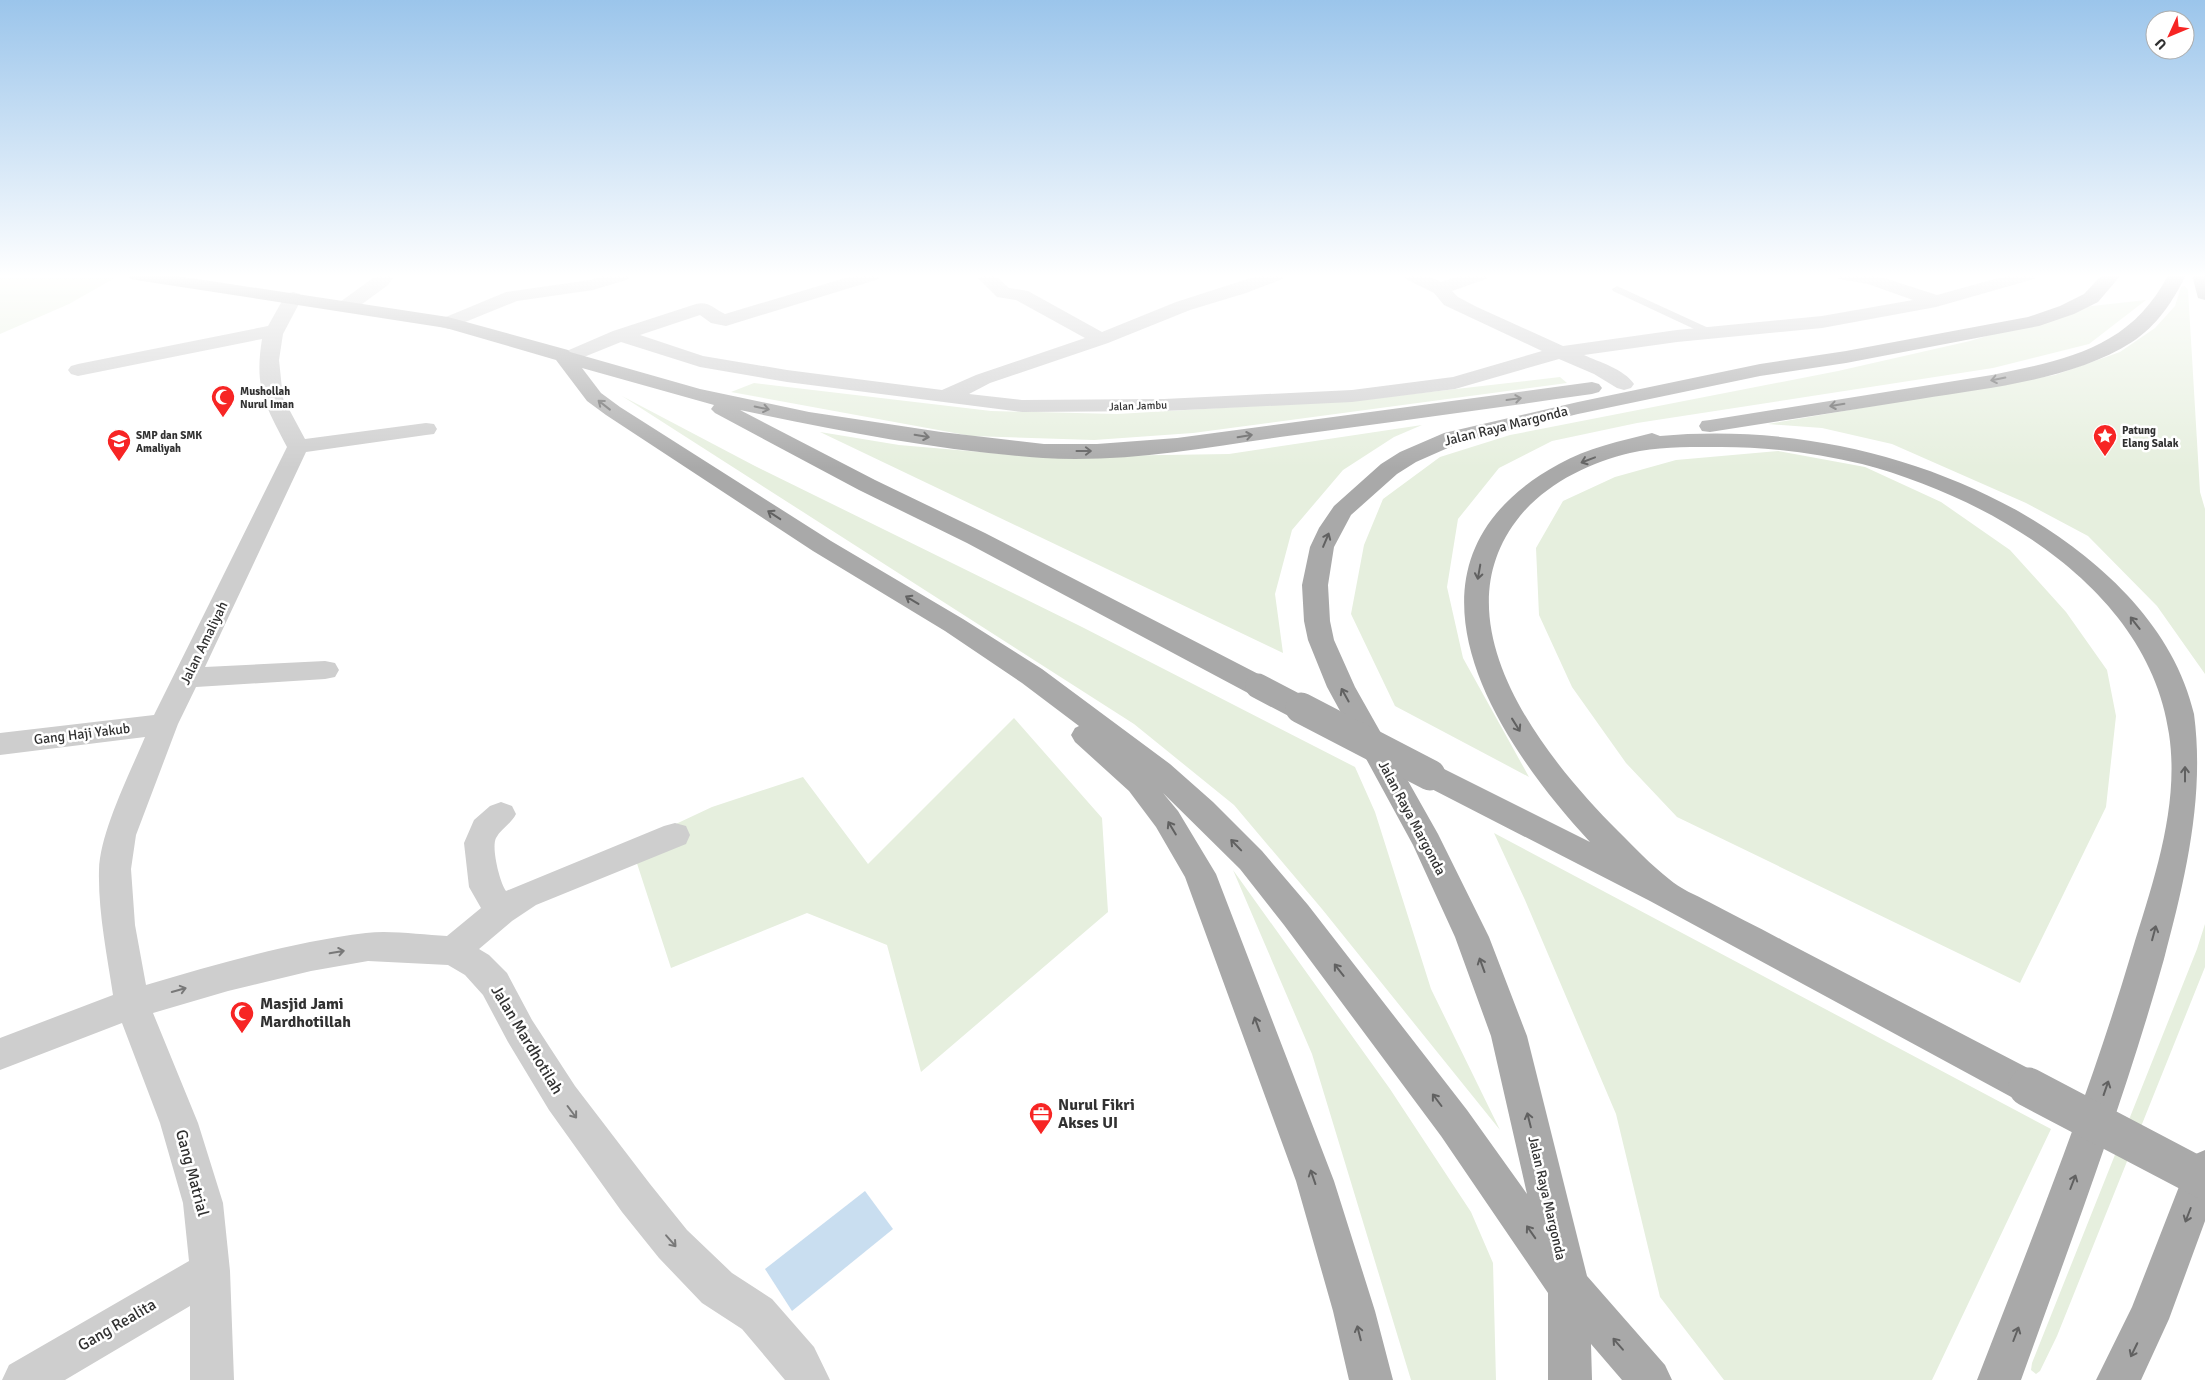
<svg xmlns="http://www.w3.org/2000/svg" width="2205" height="1380" font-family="Signika,sans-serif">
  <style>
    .green { fill: #e6efde }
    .water { fill: #c9def0 }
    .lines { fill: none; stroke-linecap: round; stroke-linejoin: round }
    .service { fill: #cecece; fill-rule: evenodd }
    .minor { fill: #cecece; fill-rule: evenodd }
    .primary { fill: #a9a9a9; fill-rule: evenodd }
    .primary-bridge-far2 { stroke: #a9a9a9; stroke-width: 25 }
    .primary-bridge-far1 { stroke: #a9a9a9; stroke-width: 31 }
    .primary-bridge { stroke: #a9a9a9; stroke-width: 39 }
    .oneway { stroke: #616161 }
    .oneway2 { stroke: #787878 }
    .labels { text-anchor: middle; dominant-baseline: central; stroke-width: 5; stroke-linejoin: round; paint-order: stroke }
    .far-poi-label { font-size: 11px; font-weight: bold; fill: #313131; stroke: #fff; text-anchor: start }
    .far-street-label { font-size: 11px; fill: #313131; stroke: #fff }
    .street-label { font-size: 14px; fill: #313131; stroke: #fff }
    .near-poi-label { font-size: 16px; font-weight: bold; fill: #313131; stroke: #fff; text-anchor: start }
    .near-street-label { font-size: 16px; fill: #313131; stroke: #fff }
  </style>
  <rect width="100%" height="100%" fill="#fff"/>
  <path class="green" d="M0,275H120L69,304L0,334Z
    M2185,286L2188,290L2200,492L2205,509V674L2157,606L2088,536L2026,503L1892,444L1822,428L1768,424L2055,375L2120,352L2155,328L2175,306L2181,287Z
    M2146,300L2089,344L1993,368L1637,423L1552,441L1499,468L1458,519L1447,587L1463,658L1529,777L1395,706L1351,614L1364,545L1383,499L1440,457L1510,435L1838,371L1970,341L2083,307Z
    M1560,377L1567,383L1193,433L1094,440L971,436L731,392L754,383L991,411L1117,414L1360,400Z
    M622,396L753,465L1082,627L1355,767L1375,812L1431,989L1500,1130L1322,909L1234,805L1134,724Z
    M1422,425L1394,437L1343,470L1292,530L1275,594L1283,653L820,432L899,445L1037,457L1229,454Z
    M1778,451L1865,467L1941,502L2010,550L2066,612L2107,670L2116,716L2106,807L2020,983L1677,817L1626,763L1572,687L1539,615L1536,548L1563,501L1615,477L1676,460Z
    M1014,718L1102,818L1108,912L921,1072L887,945L807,913L671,968L631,845L712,807L803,777L868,864Z
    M1494,833L2051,1129L1932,1380H1724L1660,1297L1616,1114L1525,900Z
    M1233,870L1390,1089L1471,1212L1493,1263L1496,1380H1411L1312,1054Z
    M2205,924V967L2057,1336L2040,1371L2036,1374L2031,1370L2032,1363L2197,949Z"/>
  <path class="water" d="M865,1191L893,1229L792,1311L765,1269Z"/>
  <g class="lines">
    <path class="service" d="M1617,286L1715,331L1717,333L1715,335H1707L1613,291L1612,289Z"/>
    <path class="minor" d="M377,275H395L388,285L354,310L347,312L340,310L338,306L340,302Z
      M606,275H632L629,279L593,290L517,301L448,329L441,327L438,323L441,319L506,292L590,280Z
      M855,275H882L879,279L726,326L711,323L700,315L640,335L703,356L787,370L942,390L976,375L1085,338L1016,300L997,297L978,278L980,275H998L997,277L1009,288L1028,291L1102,332L1176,302L1260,275H1285L1282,279L1246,293L1190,310L1108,343L990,383L969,394L1022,400L1164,399L1352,390L1453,377L1542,351L1444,305L1434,293L1406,279L1403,275H1426L1441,282L1462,275H1489L1486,279L1452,291L1458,297L1477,307L1563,346L1677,330L1822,316L1913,300L1868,284L1839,279L1836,275H1875L1937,295L2009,275H2037L2034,279L1936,307L1822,328L1677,342L1584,355C1599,362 1624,369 1634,384L1631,388L1624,390L1617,388L1594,374L1559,359L1455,389L1352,402L1164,411L1022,412L787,382L700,367L621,342L569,363L562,361L559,357L562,353L613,331L696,304C709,301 714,309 725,314Z
      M293,292L300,294L302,298L283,334L279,360L283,398L305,439L426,423L434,424L437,429L434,434L426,435L306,452L205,667L325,661L335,663L339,670L335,677L325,679L196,687L178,724L136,835L131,869L135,925L146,985C218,964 292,942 366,933C391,930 422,935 447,936L481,908L469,887L464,843L474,820L490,806L501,802L512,806L516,814C511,824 501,829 496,838C491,848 500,883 506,891L664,826L675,823L686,826L690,835L686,844L536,905L512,921L479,949L489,955L507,973L532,1020L575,1086L650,1184L687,1230L732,1273L772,1299L814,1347L830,1380H785L742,1329L702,1303L659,1258L622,1212L549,1110L508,1042L483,995L465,975L448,965L368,961L311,971L228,991L153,1013L198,1123L223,1203L230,1271L234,1380H190V1306L65,1380H2L9,1365L189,1261L183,1203L160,1123L122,1023L0,1070V1038L113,995C107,954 98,912 99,870C100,832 130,773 145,737L0,755V733L154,715L287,447C265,404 254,389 262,339L78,376L71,374L68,370L71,366L78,364L268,326L286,294Z"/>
    <path class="primary" d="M127,275H171L448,317L568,350L570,352L700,389L809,412L941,432L1044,444H1097L1177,438L1592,382L1599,384L1602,388L1599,392L1592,394C1488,409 1384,423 1280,437C1202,448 1122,463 1043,458C943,451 839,431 740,410L875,480L985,533L1268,679L1272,686L1268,693L1258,696L1248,693L967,543L859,490L715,413L711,409L714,405L582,368L601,393L620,407L831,541L963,619L1042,669L1170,764L1213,802L1262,851L1308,905L1467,1110L1527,1194L1491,1036L1455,937L1413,845L1327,687L1308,640L1304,621L1302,585L1310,547L1319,528L1334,506L1381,464L1400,452L1444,433L1578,402L1760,364L1846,351L2028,317L2060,306L2084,294L2102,275H2121L2098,302L2074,314L2039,326L1846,363L1760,376L1578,414L1459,443L1416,462L1397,474L1351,515L1334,547L1328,585L1330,621L1334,640L1355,687L1438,834L1489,937L1527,1036L1587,1276L1665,1365L1672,1380H1622L1591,1344L1592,1380H1548V1293L1441,1136L1284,925L1240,869L1163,793L1178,811L1216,874L1334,1181L1375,1311L1393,1380H1349L1333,1311L1296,1181L1185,877L1156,827L1129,791L1075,742L1071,735L1075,728L1079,726L1022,683L945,631L813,551L606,415L587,401L556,360L446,328L136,280L130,279Z
      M2168,275H2186C2173,301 2157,326 2132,342C2072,380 1989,388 1920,399C1850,410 1780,421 1710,432L1702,431L1699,426L1702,421L1710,420L1992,375C2065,360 2131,348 2168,275Z
      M2192,275H2205V300L2198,298Z
      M1652,433L1660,436C1783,425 1910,451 2018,511C2095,555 2173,623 2194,714C2205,797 2185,880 2164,959C2124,1102 2071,1241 2021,1380H1977C2032,1238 2089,1097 2132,951C2153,882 2180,807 2169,734C2149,589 1991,498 1862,464C1813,452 1761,446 1711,447C1684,447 1656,447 1630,453C1590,462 1546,484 1520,516C1435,621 1543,756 1618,831C1634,847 1651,865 1669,879C1680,889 1696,895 1709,902C1733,915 1758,927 1782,940C1868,985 1955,1030 2041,1075L2046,1087L2041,1099L2028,1104L2015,1099L1650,901L1420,783L1415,775L1420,767L1430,764L1440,767L1590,842C1490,734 1381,561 1559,464C1587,448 1621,441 1652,433Z
      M2205,1150V1221L2169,1319L2141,1380H2096L2132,1307L2191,1156Z"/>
    <path class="primary-bridge-far2" d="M1258,686L1304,710"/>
    <path class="primary-bridge-far1" d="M1301,708L1430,775"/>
    <path class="primary-bridge" d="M2028,1087L2205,1180"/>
  </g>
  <defs><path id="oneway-shaft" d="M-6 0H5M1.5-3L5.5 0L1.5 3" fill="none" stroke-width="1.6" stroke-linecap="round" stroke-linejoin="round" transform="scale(1.25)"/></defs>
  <g class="oneway">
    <use href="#oneway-shaft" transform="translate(1998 379) rotate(169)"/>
    <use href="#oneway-shaft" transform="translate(1514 399) rotate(-8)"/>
    <use href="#oneway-shaft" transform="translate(604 405) rotate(-142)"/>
    <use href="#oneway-shaft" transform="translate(1837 405) rotate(171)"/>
    <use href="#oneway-shaft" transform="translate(762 408) rotate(12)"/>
    <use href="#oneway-shaft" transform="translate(922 436) rotate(9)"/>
    <use href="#oneway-shaft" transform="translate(1245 436) rotate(-9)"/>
    <use href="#oneway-shaft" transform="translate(1084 451)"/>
    <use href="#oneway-shaft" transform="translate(1588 460) rotate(159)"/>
    <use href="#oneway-shaft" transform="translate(774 515) rotate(-147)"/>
    <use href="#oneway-shaft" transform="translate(1326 540) rotate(-67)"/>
    <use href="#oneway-shaft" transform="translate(1479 572) rotate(100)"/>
    <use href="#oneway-shaft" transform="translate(912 600) rotate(-149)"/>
    <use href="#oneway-shaft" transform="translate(2135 623) rotate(-128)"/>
    <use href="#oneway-shaft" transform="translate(1345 695) rotate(-119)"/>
    <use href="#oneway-shaft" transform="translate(1516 725) rotate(58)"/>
    <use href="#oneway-shaft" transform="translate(2185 774) rotate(-90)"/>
    <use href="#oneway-shaft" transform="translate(1172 828) rotate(-121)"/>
    <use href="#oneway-shaft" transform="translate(1236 845) rotate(-134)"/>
    <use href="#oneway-shaft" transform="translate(2154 933) rotate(-75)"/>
    <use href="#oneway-shaft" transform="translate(1482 965) rotate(-110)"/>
    <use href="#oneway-shaft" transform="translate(1339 970) rotate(-128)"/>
    <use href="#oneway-shaft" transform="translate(1257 1024) rotate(-110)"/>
    <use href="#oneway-shaft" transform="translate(2106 1088) rotate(-71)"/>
    <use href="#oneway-shaft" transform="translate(1437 1100) rotate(-127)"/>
    <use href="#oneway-shaft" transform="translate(1529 1120) rotate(-104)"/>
    <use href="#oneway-shaft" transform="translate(1313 1177) rotate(-109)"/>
    <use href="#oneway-shaft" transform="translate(2073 1182) rotate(-69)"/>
    <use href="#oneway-shaft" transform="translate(2188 1215) rotate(111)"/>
    <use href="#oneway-shaft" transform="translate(1531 1232) rotate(-125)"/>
    <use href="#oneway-shaft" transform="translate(1359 1333) rotate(-104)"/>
    <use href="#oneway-shaft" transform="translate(2016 1334) rotate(-69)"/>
    <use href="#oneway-shaft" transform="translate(1618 1344) rotate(-131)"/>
    <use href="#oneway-shaft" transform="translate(2134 1350) rotate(116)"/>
  </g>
  <g class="oneway2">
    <use href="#oneway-shaft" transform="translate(337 952) rotate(-10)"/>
    <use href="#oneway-shaft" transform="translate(179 990) rotate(-16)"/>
    <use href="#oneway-shaft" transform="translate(572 1112) rotate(53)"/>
    <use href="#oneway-shaft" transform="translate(671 1241) rotate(49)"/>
  </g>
  <linearGradient id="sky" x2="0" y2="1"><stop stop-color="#9bc5eb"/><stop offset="0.59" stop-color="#fff"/><stop offset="1" stop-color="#fff" stop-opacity="0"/></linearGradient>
  <rect width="2205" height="468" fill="url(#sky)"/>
  <defs>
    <g id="mosque-pin" transform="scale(1.25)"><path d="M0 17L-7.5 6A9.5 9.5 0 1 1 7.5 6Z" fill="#f72524" stroke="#fff"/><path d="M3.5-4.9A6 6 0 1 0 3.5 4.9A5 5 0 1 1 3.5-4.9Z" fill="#fff"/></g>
    <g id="sight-pin" transform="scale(1.25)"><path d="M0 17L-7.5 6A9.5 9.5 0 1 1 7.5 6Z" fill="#f72524" stroke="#fff"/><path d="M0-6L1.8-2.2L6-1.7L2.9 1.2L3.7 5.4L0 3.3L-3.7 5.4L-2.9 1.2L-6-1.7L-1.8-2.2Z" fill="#fff"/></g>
    <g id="school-pin" transform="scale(1.25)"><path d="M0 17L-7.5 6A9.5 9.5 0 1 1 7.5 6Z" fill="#f72524" stroke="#fff"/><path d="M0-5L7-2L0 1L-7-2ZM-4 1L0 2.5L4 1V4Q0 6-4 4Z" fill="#fff"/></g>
    <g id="office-pin" transform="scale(1.25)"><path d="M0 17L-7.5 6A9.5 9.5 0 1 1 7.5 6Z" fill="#f72524" stroke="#fff"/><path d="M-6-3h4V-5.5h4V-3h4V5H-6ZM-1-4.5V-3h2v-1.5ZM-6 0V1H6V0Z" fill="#fff"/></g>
  </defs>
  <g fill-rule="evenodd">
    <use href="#mosque-pin" x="223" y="397"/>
    <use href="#sight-pin" x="2105" y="436"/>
    <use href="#school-pin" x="119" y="441"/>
    <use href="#mosque-pin" x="242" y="1013"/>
    <use href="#office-pin" x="1041" y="1114"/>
  </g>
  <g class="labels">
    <g class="far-poi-label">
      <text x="240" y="391">Mushollah<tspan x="240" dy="13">Nurul Iman</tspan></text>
      <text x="2122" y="430">Patung<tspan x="2122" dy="13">Elang Salak</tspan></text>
      <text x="136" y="435">SMP dan SMK<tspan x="136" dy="13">Amaliyah</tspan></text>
    </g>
    <g class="far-street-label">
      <text transform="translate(1138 406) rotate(-2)">Jalan Jambu</text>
    </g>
    <g class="street-label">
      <text transform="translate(1506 426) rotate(-14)">Jalan Raya Margonda</text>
      <text transform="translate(204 643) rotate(-64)">Jalan Amaliyah</text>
      <text transform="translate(82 734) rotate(-7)">Gang Haji Yakub</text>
      <text transform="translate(1412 818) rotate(62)">Jalan Raya Margonda</text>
      <text transform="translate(1547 1198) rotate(77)">Jalan Raya Margonda</text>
    </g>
    <g class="near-poi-label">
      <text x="260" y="1004">Masjid Jami<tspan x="260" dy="18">Mardhotillah</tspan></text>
      <text x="1058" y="1105">Nurul Fikri<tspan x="1058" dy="18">Akses UI</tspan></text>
    </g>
    <g class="near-street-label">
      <text transform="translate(527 1040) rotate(59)">Jalan Mardhotilah</text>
      <text transform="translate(192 1173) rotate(75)">Gang Matrial</text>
      <text transform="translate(117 1325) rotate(-30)">Gang Realita</text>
    </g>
  </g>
  <g transform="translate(2170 35) rotate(226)"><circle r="24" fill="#ffffff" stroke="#adadad"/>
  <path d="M0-4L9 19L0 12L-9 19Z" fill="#f72524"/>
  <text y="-8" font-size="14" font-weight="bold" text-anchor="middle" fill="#313131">U</text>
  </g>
</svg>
